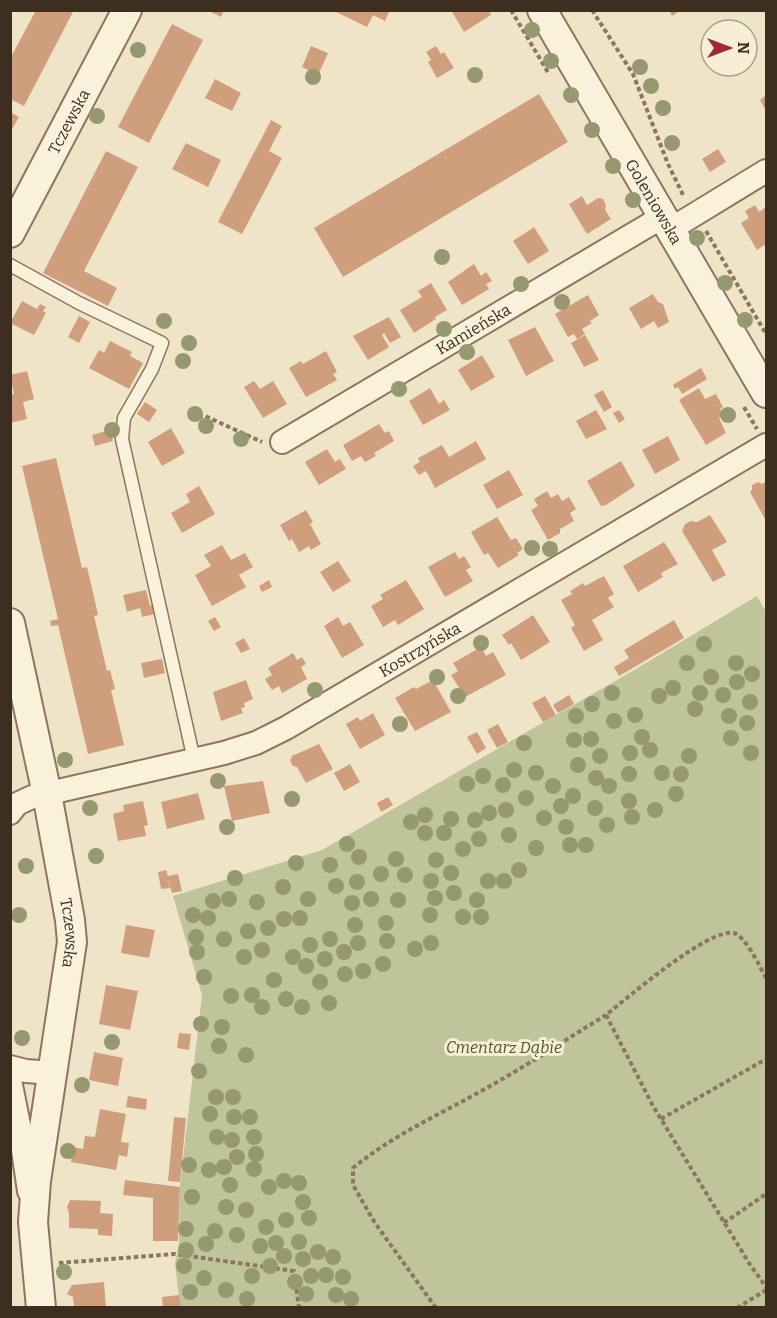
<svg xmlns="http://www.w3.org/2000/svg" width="777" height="1318" font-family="Bitter,serif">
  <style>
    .cemetery { fill: #bfc49a }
    .building { fill: #cf9f7d }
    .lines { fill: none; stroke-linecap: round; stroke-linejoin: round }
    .service-casing { stroke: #8d765c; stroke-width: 15 }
    .minor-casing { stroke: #8d765c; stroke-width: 26 }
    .tertiary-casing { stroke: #8d765c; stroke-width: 32 }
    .path { stroke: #8d765c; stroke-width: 4; stroke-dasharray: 4.5 3; stroke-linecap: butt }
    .service { stroke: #faf1dc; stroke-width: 12 }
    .minor { stroke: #faf1dc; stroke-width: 22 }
    .tertiary { stroke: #faf1dc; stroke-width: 28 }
    .tree { fill: #96986f }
    .labels { text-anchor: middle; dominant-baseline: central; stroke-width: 6; stroke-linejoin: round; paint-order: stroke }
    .street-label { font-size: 16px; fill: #3d2e20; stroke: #f7eed8 }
    .park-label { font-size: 16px; font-style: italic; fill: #4d5a26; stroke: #f7eed8 }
  </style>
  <rect width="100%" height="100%" fill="#f0e4c8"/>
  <path class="cemetery" d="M757,596L766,612V1307H180L175,1263L179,1244L180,1185L202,995L173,896L322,850L636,669Z"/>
  <path class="building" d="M36,10H74L24,106L10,99V59Z
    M207,10H224L221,17Z
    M332,10H390L385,21L373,15L367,27Z
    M451,10H489L491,15L464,32Z
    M669,10H681L672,16Z
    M172,24L203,40L149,143L118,127Z
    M311,46L328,53L318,75L302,67Z
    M436,46L441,54L444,52L454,68L437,78L428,62L431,60L426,52Z
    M215,79L241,93L232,111L205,98Z
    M539,94L568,142L343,277L314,228Z
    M766,95V111L760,100Z
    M10,112L19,117L10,133Z
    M271,120L282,126L269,151L282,158L242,234L218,222Z
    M186,143L221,160L208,187L172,169Z
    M718,149L726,162L710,172L702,159Z
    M106,151L138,167L84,271L117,288L108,306L43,273Z
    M582,196L587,205L598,198L603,199L606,205L605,210L611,219L587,234L569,204Z
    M755,205L759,212L766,207V244L757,250L741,223L749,218L745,211Z
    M534,227L549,251L528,264L513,241Z
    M474,264L481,276L486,272L492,281L486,284L489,289L462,305L448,282Z
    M431,283L447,310L435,317L436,319L414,333L400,310L422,297L418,291Z
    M653,294L658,302L663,304L669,322L658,328L654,321L641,329L629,308Z
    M588,295L599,315L590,321L592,323L582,329L585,334L577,339L574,334L568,337L555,314Z
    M22,301L37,309L40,304L46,307L43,311L46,313L34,335L10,323Z
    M79,316L90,322L79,343L68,337Z
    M389,317L401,337L390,343L384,333L382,335L389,347L368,360L353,336Z
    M535,327L554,361L526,376L508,340Z
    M585,335L599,360L584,367L571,343Z
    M110,341L132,352L130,356L143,363L129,389L89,368L99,350L104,353Z
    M326,351L337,372L333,374L337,380L306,397L289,368L301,361L303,364Z
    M482,355L495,377L471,391L458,370Z
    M701,368L707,379L682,394L678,387L675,389L673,385L676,383Z
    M27,371L34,399L23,402L27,419L10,423V395L14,394L10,375Z
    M254,381L260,389L273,381L287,404L263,418L244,387Z
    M430,388L439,404L444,400L450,410L423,425L409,401Z
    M699,388L705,399L716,394L723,407L720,409L724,415L719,418L726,433L706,445L679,400Z
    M603,390L612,407L604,412L594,395Z
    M145,402L157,410L149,422L137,414Z
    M596,410L607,429L586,439L576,421Z
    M619,410L625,419L619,423L613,413Z
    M379,424L385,433L389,431L394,441L374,453L376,456L365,462L361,456L352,461L343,445Z
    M171,428L185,453L162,466L148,442Z
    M110,430L113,441L95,446L92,435Z
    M668,436L680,460L655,474L642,450Z
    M476,441L486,459L435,488L426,471L419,475L413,466L420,462L418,458L442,445L449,457Z
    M327,449L335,462L340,459L346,469L319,485L305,462Z
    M56,458L82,568L87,567L95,601L98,615L94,616L107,671L110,670L115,689L111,690L124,745L88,754L58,625L51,626L50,621L58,619L22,466Z
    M621,461L635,486L606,505L601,506L587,481Z
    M509,470L523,495L497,509L483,485Z
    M758,482L762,484L766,482V521L750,492L752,490V485Z
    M199,486L215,514L182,533L171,513L190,502L186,494Z
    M547,491L551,498L558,494L562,501L569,497L576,509L570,513L574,521L560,529V533L548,540L531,510L538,506L534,499Z
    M306,510L313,522L310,524L321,544L311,550L309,546L299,552L292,539L289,541L280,525Z
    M710,515L727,542L712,550L726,575L713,582L682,531L685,524L691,521L697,522Z
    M497,517L511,540L516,538L523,549L517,553L519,555L498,568L488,553L484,555L471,532Z
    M664,542L678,564L661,573L663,577L638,592L623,566Z
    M222,545L231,560L245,553L253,567L239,575L246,587L212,606L195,575L211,566L204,555Z
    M455,552L459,559L464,556L471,567L466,570L473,581L445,597L428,567Z
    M338,561L351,581L333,592L320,572Z
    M604,576L614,594L608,598L614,607L592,620L603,640L584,651L571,628L575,625L561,600L572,594L570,591L583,583L585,586Z
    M269,580L272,587L262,592L259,586Z
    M406,580L424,609L398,625L395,620L383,627L371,606L383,599L380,595Z
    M146,590L150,606L153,605L155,614L142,617L140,608L127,612L123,595Z
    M533,615L550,642L521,660L511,643L509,645L502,635Z
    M215,617L221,627L214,631L208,621Z
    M338,617L343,626L350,622L364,645L342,658L324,626Z
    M674,620L684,638L619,676L614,667L629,658L624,650Z
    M244,638L250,649L241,653L235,643Z
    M481,647L486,656L493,652L506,675L465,697L451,675L458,671L453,663Z
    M293,653L297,660L302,657L306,664L301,667L307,679L282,693L279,686L272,690L265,679L272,675L268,668Z
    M162,659L165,673L144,678L141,663Z
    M246,680L253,699L244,703L245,707L241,708L243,713L221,721L213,692Z
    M433,680L451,712L415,731L395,698L414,687L416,689Z
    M569,695L574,704L558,713L553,705Z
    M545,696L556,715L543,722L532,703Z
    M373,713L385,735L360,749L346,724L358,717L360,721Z
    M498,724L508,742L497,748L487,730Z
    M477,732L486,748L477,754L467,737Z
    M319,744L333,769L306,783L297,767L293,766L290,761L292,756Z
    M350,764L360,782L344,791L334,773Z
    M263,781L270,813L232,821L224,786Z
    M198,793L205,819L167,829L161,802Z
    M388,797L393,805L381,812L377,803Z
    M143,801L148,825L144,826L146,836L118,841L113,814L124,811L123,805Z
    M166,870L168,876L178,874L182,891L172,893L168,879L170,888L161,889L158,872Z
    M126,925L155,930L149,958L121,953Z
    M106,985L138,991L130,1030L99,1024Z
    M179,1033L191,1034L189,1050L177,1048Z
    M94,1052L123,1058L118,1086L89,1080Z
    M128,1096L147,1099L146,1110L126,1107Z
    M100,1109L126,1114L121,1142L129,1143L127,1157L119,1155L116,1170L71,1162L73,1147L83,1149L85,1136L95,1137Z
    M174,1117L186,1118L180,1182L168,1181Z
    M125,1180L180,1187L178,1241H153V1198L123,1195Z
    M70,1200L101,1201L100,1213L113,1214L112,1236L98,1235V1229L69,1228V1213L67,1207Z
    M104,1282L106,1308H74L73,1297L67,1294L72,1285Z
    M179,1295L181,1308H163L162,1297Z"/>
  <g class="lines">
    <g class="service-casing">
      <path id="service" d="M10,265L79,303L162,343L152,369L124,418L122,439L194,760"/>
    </g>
    <g class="minor-casing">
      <g id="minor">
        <path d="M671,229L766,171"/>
        <path id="s1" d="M282,442L664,216"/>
        <path id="s2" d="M10,813L17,804L32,797L224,753L256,743L286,728L766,445"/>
        <path d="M10,1067L26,1071L53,1073"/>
        <path d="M10,1080L20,1130L29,1191"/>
      </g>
    </g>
    <g class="tertiary-casing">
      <g id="tertiary">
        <path id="s3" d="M542,10L766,393"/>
        <path id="s4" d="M10,233L127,10"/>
        <path id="s5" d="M10,623L47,794L70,920L72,942L36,1181L33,1222L41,1308"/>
      </g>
    </g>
    <path class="path" d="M511,10L549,74
      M592,10L633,74L668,164L684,197
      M706,231L766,334
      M744,407L757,429
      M191,419L205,416L262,442
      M766,978C760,967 746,937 734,933C710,927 627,998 606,1015L653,1106L749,1263L766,1287
      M661,1119L766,1059
      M724,1223L766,1194
      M59,1263L175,1254L294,1271L299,1308
      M436,1308L375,1223L353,1185V1168C393,1135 439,1115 483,1090C525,1067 565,1040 606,1015
      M737,1308L766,1290"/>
    <use href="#service" class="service"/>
    <use href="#minor" class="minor"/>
    <use href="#tertiary" class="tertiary"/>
  </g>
  <g class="tree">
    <circle cx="532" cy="30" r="8"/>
    <circle cx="138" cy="50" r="8"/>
    <circle cx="551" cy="61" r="8"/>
    <circle cx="640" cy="67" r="8"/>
    <circle cx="475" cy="75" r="8"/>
    <circle cx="313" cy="77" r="8"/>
    <circle cx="651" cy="86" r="8"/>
    <circle cx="571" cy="95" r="8"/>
    <circle cx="663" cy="108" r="8"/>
    <circle cx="97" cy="116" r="8"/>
    <circle cx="592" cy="130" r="8"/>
    <circle cx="672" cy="143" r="8"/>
    <circle cx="613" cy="166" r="8"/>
    <circle cx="633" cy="200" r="8"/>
    <circle cx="697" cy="238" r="8"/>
    <circle cx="442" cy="257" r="8"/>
    <circle cx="725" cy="283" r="8"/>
    <circle cx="521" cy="284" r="8"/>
    <circle cx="562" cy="302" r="8"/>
    <circle cx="745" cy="320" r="8"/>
    <circle cx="164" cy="321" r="8"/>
    <circle cx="444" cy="329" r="8"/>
    <circle cx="189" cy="343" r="8"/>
    <circle cx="467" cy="352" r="8"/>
    <circle cx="183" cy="361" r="8"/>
    <circle cx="399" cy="389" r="8"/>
    <circle cx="195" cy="414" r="8"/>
    <circle cx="728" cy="415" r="8"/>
    <circle cx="206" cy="426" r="8"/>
    <circle cx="112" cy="430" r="8"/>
    <circle cx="241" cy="439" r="8"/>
    <circle cx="532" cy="548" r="8"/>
    <circle cx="550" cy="549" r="8"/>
    <circle cx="481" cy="643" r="8"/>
    <circle cx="704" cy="644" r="8"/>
    <circle cx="687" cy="663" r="8"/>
    <circle cx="736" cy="663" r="8"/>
    <circle cx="752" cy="674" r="8"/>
    <circle cx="437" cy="677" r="8"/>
    <circle cx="711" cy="677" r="8"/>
    <circle cx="737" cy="682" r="8"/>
    <circle cx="673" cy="688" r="8"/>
    <circle cx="315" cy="690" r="8"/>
    <circle cx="612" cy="693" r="8"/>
    <circle cx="700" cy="693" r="8"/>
    <circle cx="723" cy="695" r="8"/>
    <circle cx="458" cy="696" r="8"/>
    <circle cx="659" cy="696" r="8"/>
    <circle cx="750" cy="702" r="8"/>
    <circle cx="592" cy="704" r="8"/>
    <circle cx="695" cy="709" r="8"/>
    <circle cx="635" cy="715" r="8"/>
    <circle cx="576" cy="716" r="8"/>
    <circle cx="729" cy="716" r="8"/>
    <circle cx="614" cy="721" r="8"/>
    <circle cx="747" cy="723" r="8"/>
    <circle cx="400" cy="724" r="8"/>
    <circle cx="642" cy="737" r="8"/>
    <circle cx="731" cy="738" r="8"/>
    <circle cx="591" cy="739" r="8"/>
    <circle cx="574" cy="740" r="8"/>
    <circle cx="524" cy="743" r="8"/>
    <circle cx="650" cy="750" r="8"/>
    <circle cx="630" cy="753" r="8"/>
    <circle cx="751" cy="753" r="8"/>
    <circle cx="600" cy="756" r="8"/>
    <circle cx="689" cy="756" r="8"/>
    <circle cx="65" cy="760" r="8"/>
    <circle cx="578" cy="765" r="8"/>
    <circle cx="514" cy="770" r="8"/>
    <circle cx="536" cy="773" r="8"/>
    <circle cx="662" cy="773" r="8"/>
    <circle cx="629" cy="774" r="8"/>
    <circle cx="681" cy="774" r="8"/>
    <circle cx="483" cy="776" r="8"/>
    <circle cx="596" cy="778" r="8"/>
    <circle cx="218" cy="781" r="8"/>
    <circle cx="467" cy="784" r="8"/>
    <circle cx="503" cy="785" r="8"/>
    <circle cx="553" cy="786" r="8"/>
    <circle cx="609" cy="786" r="8"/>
    <circle cx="676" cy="794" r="8"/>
    <circle cx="573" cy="796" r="8"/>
    <circle cx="526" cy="798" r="8"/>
    <circle cx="292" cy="799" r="8"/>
    <circle cx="629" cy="801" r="8"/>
    <circle cx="561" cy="806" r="8"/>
    <circle cx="90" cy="808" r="8"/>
    <circle cx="595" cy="808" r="8"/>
    <circle cx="506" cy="810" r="8"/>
    <circle cx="655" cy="810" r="8"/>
    <circle cx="489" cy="813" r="8"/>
    <circle cx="425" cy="815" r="8"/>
    <circle cx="632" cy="817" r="8"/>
    <circle cx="544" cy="818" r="8"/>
    <circle cx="451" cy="819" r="8"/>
    <circle cx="475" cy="820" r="8"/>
    <circle cx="411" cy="822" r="8"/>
    <circle cx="607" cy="825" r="8"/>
    <circle cx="227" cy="827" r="8"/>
    <circle cx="566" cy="827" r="8"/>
    <circle cx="425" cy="833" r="8"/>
    <circle cx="444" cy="833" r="8"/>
    <circle cx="509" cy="835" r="8"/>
    <circle cx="479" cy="839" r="8"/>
    <circle cx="347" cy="844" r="8"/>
    <circle cx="570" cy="845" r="8"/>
    <circle cx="586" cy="845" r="8"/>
    <circle cx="536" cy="848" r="8"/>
    <circle cx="463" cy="849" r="8"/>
    <circle cx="96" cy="856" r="8"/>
    <circle cx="359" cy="857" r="8"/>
    <circle cx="396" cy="859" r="8"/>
    <circle cx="436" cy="860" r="8"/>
    <circle cx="296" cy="863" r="8"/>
    <circle cx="330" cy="865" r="8"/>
    <circle cx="26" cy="866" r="8"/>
    <circle cx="519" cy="870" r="8"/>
    <circle cx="451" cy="873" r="8"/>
    <circle cx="381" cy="874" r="8"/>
    <circle cx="405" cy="875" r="8"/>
    <circle cx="235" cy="878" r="8"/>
    <circle cx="431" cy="881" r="8"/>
    <circle cx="488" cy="881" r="8"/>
    <circle cx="504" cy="881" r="8"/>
    <circle cx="357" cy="882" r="8"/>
    <circle cx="336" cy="886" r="8"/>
    <circle cx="283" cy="887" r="8"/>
    <circle cx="454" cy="893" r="8"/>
    <circle cx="435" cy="898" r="8"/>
    <circle cx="229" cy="899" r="8"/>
    <circle cx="308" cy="899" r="8"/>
    <circle cx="371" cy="899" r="8"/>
    <circle cx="398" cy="900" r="8"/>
    <circle cx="477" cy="900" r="8"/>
    <circle cx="213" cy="901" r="8"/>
    <circle cx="257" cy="902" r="8"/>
    <circle cx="352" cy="903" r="8"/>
    <circle cx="19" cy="915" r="8"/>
    <circle cx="193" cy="915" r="8"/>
    <circle cx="430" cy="915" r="8"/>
    <circle cx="463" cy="917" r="8"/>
    <circle cx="481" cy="917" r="8"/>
    <circle cx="208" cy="918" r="8"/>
    <circle cx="300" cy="918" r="8"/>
    <circle cx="284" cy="919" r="8"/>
    <circle cx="386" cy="923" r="8"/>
    <circle cx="355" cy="925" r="8"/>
    <circle cx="268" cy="928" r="8"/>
    <circle cx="248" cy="931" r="8"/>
    <circle cx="196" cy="937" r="8"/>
    <circle cx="224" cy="939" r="8"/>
    <circle cx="330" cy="939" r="8"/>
    <circle cx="387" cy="941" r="8"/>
    <circle cx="358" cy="943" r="8"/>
    <circle cx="431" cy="943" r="8"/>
    <circle cx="310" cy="945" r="8"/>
    <circle cx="415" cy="949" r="8"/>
    <circle cx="262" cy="950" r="8"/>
    <circle cx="197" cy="952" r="8"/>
    <circle cx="344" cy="952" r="8"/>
    <circle cx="244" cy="957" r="8"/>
    <circle cx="293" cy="957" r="8"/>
    <circle cx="325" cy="959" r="8"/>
    <circle cx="383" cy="964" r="8"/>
    <circle cx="306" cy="966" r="8"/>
    <circle cx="363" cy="971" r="8"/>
    <circle cx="345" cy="974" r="8"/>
    <circle cx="204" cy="977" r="8"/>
    <circle cx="274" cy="980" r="8"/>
    <circle cx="320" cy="982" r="8"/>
    <circle cx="252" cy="995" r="8"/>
    <circle cx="231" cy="996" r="8"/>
    <circle cx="286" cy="999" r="8"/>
    <circle cx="329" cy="1003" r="8"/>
    <circle cx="262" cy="1007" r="8"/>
    <circle cx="302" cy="1007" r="8"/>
    <circle cx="201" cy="1024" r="8"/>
    <circle cx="222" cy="1027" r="8"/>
    <circle cx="22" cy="1038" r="8"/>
    <circle cx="112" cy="1042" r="8"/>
    <circle cx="219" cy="1046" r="8"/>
    <circle cx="246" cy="1055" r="8"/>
    <circle cx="199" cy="1071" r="8"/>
    <circle cx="82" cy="1085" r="8"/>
    <circle cx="216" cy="1097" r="8"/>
    <circle cx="233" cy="1097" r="8"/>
    <circle cx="210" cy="1114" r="8"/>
    <circle cx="234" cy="1117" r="8"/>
    <circle cx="250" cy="1117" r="8"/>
    <circle cx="217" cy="1137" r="8"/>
    <circle cx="254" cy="1137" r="8"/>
    <circle cx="232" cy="1140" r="8"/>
    <circle cx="68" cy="1151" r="8"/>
    <circle cx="256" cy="1154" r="8"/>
    <circle cx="237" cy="1157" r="8"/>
    <circle cx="189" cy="1165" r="8"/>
    <circle cx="224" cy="1167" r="8"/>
    <circle cx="254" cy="1169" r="8"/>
    <circle cx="209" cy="1170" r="8"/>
    <circle cx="284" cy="1181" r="8"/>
    <circle cx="299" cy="1183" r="8"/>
    <circle cx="230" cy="1185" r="8"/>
    <circle cx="269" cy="1187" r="8"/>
    <circle cx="192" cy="1197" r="8"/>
    <circle cx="303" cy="1202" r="8"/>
    <circle cx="226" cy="1207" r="8"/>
    <circle cx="246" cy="1210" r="8"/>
    <circle cx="309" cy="1218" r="8"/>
    <circle cx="286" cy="1220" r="8"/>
    <circle cx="266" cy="1227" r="8"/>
    <circle cx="186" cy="1229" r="8"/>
    <circle cx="215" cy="1231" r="8"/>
    <circle cx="237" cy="1235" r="8"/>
    <circle cx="299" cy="1242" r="8"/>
    <circle cx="276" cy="1243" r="8"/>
    <circle cx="206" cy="1244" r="8"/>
    <circle cx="260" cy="1246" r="8"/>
    <circle cx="186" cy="1250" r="8"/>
    <circle cx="318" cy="1252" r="8"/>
    <circle cx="284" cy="1256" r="8"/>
    <circle cx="333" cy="1257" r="8"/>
    <circle cx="303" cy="1259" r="8"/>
    <circle cx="184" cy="1266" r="8"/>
    <circle cx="270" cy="1266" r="8"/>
    <circle cx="64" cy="1272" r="8"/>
    <circle cx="326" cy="1275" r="8"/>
    <circle cx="252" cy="1276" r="8"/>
    <circle cx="311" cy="1276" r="8"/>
    <circle cx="343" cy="1277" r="8"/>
    <circle cx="204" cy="1278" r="8"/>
    <circle cx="295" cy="1282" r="8"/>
    <circle cx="226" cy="1290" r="8"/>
    <circle cx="190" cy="1292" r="8"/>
    <circle cx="306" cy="1294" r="8"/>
    <circle cx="336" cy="1295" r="8"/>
    <circle cx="247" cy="1299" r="8"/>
    <circle cx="351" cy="1299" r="8"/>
  </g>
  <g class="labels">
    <g class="street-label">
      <text stroke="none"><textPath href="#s4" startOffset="126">Tczewska</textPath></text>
      <text stroke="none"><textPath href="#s3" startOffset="222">Goleniowska</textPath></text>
      <text stroke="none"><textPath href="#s1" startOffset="222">Kamieńska</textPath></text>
      <text stroke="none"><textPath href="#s2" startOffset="447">Kostrzyńska</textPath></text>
      <text stroke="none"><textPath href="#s5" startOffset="316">Tczewska</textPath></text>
    </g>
    <g class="park-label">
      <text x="504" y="1047">Cmentarz Dąbie</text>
    </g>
  </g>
  <rect width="777" height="1318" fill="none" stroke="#3d2e20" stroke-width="24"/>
  <g transform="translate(729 48) rotate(90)"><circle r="28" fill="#f7eed8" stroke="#ada18e" stroke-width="1.5"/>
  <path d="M0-4.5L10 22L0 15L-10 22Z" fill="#9e2a2b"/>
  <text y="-9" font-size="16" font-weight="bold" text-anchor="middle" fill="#3d2e20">N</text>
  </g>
</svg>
